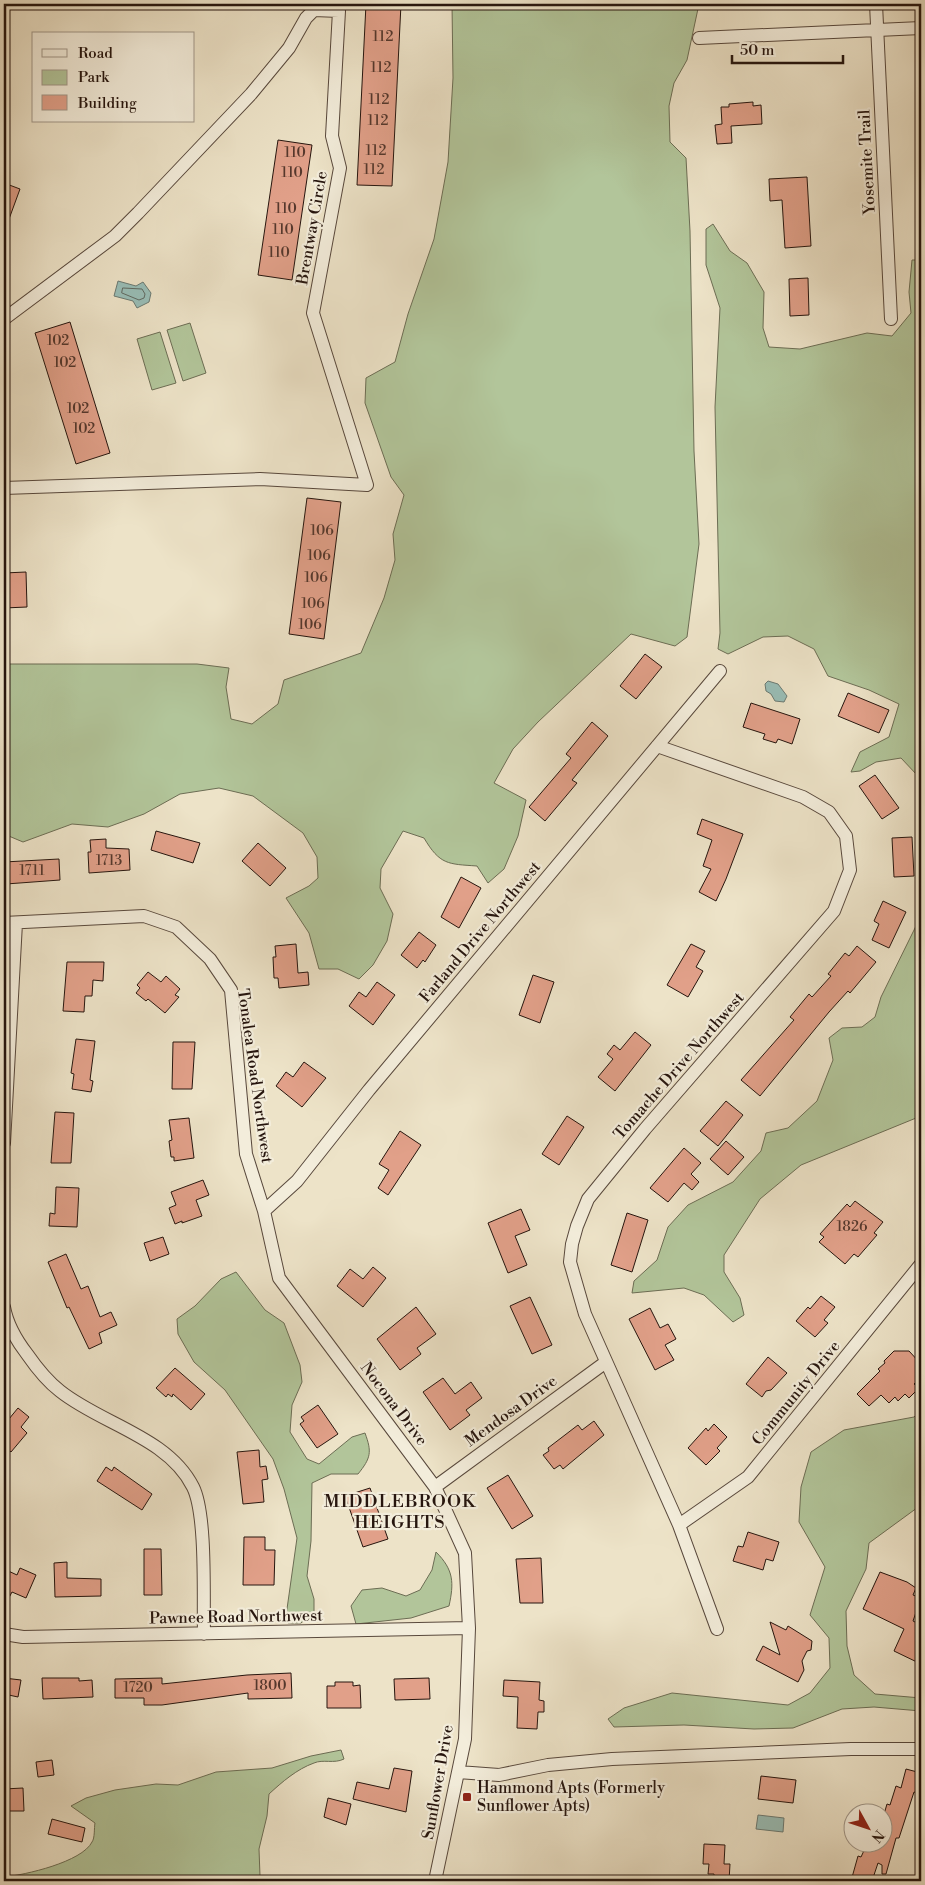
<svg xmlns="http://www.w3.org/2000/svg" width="925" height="1885" font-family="'Libre Bodoni',serif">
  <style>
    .green { fill: #b2c59a; stroke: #6c6d54 }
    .water { fill: #99beb7; stroke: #6b7a73 }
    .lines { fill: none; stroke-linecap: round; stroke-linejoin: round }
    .shore { stroke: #606a62; stroke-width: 1 }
    .building { fill: #e1a089; stroke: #26150e }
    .street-casing { stroke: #58483c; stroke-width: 14 }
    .street { stroke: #f3eddb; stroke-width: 12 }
    .poi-dot { fill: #8f2418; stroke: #f3eddb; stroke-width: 2 }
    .labels { text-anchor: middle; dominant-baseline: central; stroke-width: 4.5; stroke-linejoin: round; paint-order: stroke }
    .number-label { font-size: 14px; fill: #55382d }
    .street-label { font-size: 16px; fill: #26150e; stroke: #f3eddb }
    .poi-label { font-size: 16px; fill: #26150e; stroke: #f3eddb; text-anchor: start }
    .neighbourhood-label { font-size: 18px; letter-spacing: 1px; fill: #26150e; stroke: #f3eddb }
  </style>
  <rect width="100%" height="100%" fill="#ede3c8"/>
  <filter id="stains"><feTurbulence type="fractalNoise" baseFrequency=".004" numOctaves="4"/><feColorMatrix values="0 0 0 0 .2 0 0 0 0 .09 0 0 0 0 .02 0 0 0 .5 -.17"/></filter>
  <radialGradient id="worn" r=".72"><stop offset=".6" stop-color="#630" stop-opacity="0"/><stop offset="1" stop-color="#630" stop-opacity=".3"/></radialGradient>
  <path class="green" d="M452,4H699L687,60L674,83L669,106L670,142L686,158L690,231L694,451L699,544L687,637L675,646L631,634L538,722L513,749L494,783L526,800L518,836L504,869L488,883L477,866C448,864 440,865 424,838L403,831L381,869L380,888L393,914L387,941L373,965L359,979L338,969H319L309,933L286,898L309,886L318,878L317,857L303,833L253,796L219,788L180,794L144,814L108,827L72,824L23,842L4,834V664H197L229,668L226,687L231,719L252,724L278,704L284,680L361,653L384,598L395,560L393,534L404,495L391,477L365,403L366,378L395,362L408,314L434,239L448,162L453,78Z
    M713,224L730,251L747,263L764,292L763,328L769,347L800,349L867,333L892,336L911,313L909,292L912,260H921V797L917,775L901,758L876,762L860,771L851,772L860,752L889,737L899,704L869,690L828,676L814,649L788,636L763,637L728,654L718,649L720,633L715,407L720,308L706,265V229Z
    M190,323L206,373L183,381L167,330Z
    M160,332L176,383L152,390L137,339Z
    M921,895V1116L801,1165L760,1199L724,1255V1272L740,1298L744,1315L733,1322L704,1295L684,1288L632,1293L634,1281L657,1260L668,1227L688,1205L733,1182L761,1151L766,1133L788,1128L817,1101L833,1060L829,1038L842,1028L862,1027L875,1017L881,997L916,926Z
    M236,1272L265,1310L284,1323L300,1365L302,1382L292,1405L290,1432L307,1459L319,1464L352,1437L365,1433C372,1452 371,1458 358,1474H331L312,1483L311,1541L307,1576L314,1599V1612L301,1623H288L286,1616L297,1538L284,1489L273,1459L225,1390L194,1362L178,1334L177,1319L195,1306L221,1279Z
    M921,1410V1505L869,1543L866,1569L846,1611L847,1646L854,1675L875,1694L921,1698V1711L874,1707L842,1709L793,1728L754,1729L684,1725L614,1727L608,1719L624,1708L672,1693L788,1705L810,1693L830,1668L829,1638L810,1615L825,1567L799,1522L801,1487L811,1452L844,1430L914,1417Z
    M436,1552C454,1570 454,1583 449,1606L411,1618L356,1624L351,1606L362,1590L382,1588L406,1596L420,1590L432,1570Z
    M341,1750L344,1759C334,1764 323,1759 314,1763C297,1769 282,1782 269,1794L267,1816L259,1849L260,1876L265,1881H4V1877C25,1875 82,1862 92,1842C95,1838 94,1828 95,1823L71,1806L86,1798L115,1790L156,1784L178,1785L216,1772L272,1768L311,1756Z"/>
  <path class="water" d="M118,281L136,286L143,282L151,293L149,302L137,308L133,301L114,296Z
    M768,681L778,684L787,696L784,702L775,701L771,694L766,691L765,684Z
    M758,1815L784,1818L783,1832L756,1829Z"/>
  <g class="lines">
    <path class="shore" d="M123,288L142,289L145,294L144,298L139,300L122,293Z"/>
  </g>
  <path class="building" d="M366,4H401L392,186L357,185Z
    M753,102V106L761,105L762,124L731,126L732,143L717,144L715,125L722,124L721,107H729V104Z
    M278,140L312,145L292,280L258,275Z
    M807,177L811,246L785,248L782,200L770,201L769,179Z
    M4,183L20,189L5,230L4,229Z
    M808,278L809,315L790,316L789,279Z
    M70,322L110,453L76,464L35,333Z
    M307,498L341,502L324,639L289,634Z
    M26,572L27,607L4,608V573Z
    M645,654L662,667L636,699L620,686Z
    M848,693L889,710L879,733L838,716Z
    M751,703L800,719L792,744L778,739L776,743L763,739L765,734L743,727Z
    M592,722L608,736L572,780L577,783L545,821L529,807L571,758L566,754Z
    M875,775L899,808L882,819L859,786Z
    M702,819L743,834L726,879L716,901L699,892L711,869L703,866L712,840L697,834Z
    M156,831L200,843L193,863L151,850Z
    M912,837L914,876L894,877L892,838Z
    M106,839V848L129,849L130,870L89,873L88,852H91L90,840Z
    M258,843L286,868L270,886L242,861Z
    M59,859L60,880L6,884L4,862Z
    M461,877L481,888L459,928L441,917Z
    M883,901L906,912L889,948L872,940L879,924L874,921Z
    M419,932L436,945L425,962L423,960L417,968L401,955Z
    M296,944L298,973L308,972L309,985L279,988L278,978H274L273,957H276L275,946Z
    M691,944L705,951L696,967L703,971L688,997L667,985Z
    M857,946L876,962L850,993L848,991L829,1012L760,1096L741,1080L794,1020L790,1017L809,994L812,997L831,976L828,974L845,953L849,956Z
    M67,962H104L103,981L93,980L92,996H85L84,1012L63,1011Z
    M148,972L161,982L166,976L180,989L175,995L179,997L165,1013L148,999L146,1001L136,993L140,988L137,985Z
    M533,975L554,982L540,1023L519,1015Z
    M377,982L395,995L373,1025L349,1006L359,992L366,997Z
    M635,1032L651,1045L615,1091L598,1077L613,1059L607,1054L614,1045L620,1050Z
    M76,1039L95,1041L90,1080L93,1081L91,1092L72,1089L74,1074L71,1073Z
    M173,1042H195L192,1089H172Z
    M304,1062L326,1078L302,1107L276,1086L286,1072L293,1077Z
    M726,1101L743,1115L718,1146L700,1131Z
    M55,1112L74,1113L71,1163H51Z
    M567,1116L584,1127L559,1165L542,1154Z
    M189,1118L194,1158L174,1161V1157H171L169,1141L172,1140L169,1120Z
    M400,1131L421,1145L388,1195L378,1188L389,1170L379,1164Z
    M726,1141L744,1157L728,1175L710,1159Z
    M684,1148L701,1163L691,1174L699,1182L692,1190L684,1183L668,1202L650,1188Z
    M203,1180L209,1195L196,1200L202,1216L182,1223V1221L175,1224L169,1208L176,1205L171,1192Z
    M56,1187L79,1188L77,1227L49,1226L50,1213L55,1214V1211Z
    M855,1201L883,1222L874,1233L877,1235L858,1257L854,1254L845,1264L819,1242L824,1237L820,1234L847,1204L850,1207Z
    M521,1209L530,1230L515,1236L527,1265L508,1273L488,1223Z
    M627,1213L648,1220L632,1272L611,1265Z
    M163,1237L169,1254L150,1261L144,1243Z
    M66,1254L81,1289L88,1286L100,1317L111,1312L117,1325L99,1333L102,1343L89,1349L69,1307L67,1308L48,1262Z
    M373,1267L386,1278L363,1307L337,1286L350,1269L363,1279Z
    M821,1296L835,1307L824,1320L828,1323L815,1337L796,1321L808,1307L810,1309Z
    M530,1297L552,1345L532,1354L510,1306Z
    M416,1307L436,1334L417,1348L421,1354L400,1370L377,1339Z
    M650,1308L660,1328L668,1324L676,1339L665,1345L674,1360L655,1370L629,1319Z
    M894,1351H909L921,1364V1377L914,1384L919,1388L909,1398L905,1394L898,1401L895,1397L889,1403L881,1395L869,1406L857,1394L880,1371L878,1369L885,1363L884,1361Z
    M768,1357L787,1373L771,1390L766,1391L762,1397L746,1384Z
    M175,1368L205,1394L191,1410L173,1394L172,1397L168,1394L166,1397L156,1388Z
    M443,1378L455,1394L471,1382L482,1398L466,1410L470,1415L450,1430L423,1392Z
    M318,1405L338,1434L317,1448L300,1424L304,1421L301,1417Z
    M18,1408L29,1417L21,1427L27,1433L11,1452L4,1446V1425Z
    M594,1421L604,1435L563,1469L560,1465L554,1469L543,1455L549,1451L548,1448L578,1425L582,1430Z
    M714,1424L727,1437L717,1448L720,1451L706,1465L688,1448L706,1428L708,1431Z
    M259,1450L260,1467L266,1466L268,1479L262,1480L264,1502L243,1504L237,1452Z
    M106,1467L112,1471L114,1467L152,1494L142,1510L97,1481Z
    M508,1475L533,1516L512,1529L487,1488Z
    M370,1488L388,1539L363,1547L345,1496Z
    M748,1532L779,1542L773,1561L766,1559L763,1570L733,1561L738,1546L743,1547Z
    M244,1537H265V1550H275L274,1585H243Z
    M144,1549H161L162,1595H144Z
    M541,1558L543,1603H520L516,1559Z
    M67,1562V1578L101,1579V1596L55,1597L54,1563Z
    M20,1568L36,1575L26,1598L12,1592L4,1607V1569L17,1575Z
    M880,1572L907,1582L916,1588L913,1595L921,1598L913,1621L921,1625L916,1641L921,1644V1664L894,1651L904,1629L863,1609Z
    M770,1622L786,1630L788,1626L812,1641L811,1650L807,1651L802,1661L804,1670L798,1682L756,1660L763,1646L780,1655Z
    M291,1673L292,1698L248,1699V1693L162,1705H144V1698H115V1679L162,1678V1684L247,1675Z
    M4,1678L21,1680L18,1697L4,1694Z
    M42,1678H79V1681L92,1680L93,1697L43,1699Z
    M429,1678L430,1699L395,1700L394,1679Z
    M504,1680L540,1682L539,1700L544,1701V1712H538L537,1729L517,1728L518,1697L503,1696Z
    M335,1682H353V1686L360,1685L361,1708H327V1686H335Z
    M52,1760L54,1775L38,1777L36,1762Z
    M394,1768L412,1771L406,1812L353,1799L357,1782L389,1789Z
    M906,1769L921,1773V1794L914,1792L899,1838H896L886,1874H882V1865L878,1863L872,1881H851L858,1856L861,1857L868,1842H882V1821L887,1804L890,1805L896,1786L901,1788Z
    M761,1776L796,1780L793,1803L758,1799Z
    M23,1788L24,1811H4V1789Z
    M328,1798L351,1804L346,1825L324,1817Z
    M52,1819L85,1828L82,1842L48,1834Z
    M704,1844L725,1845L724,1864H730L729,1881H714V1874H708L709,1864H703Z"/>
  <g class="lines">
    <g class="street-casing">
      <path id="street" d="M876,4L891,319
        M699,38L921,28
        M4,319L115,236L138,213L251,94L289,48L306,18L314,10L339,11L332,136L340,168L313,313L367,485L260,479L4,488
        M657,746L803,797L829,812L846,836L850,870L834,911L645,1129L588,1199L577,1226L572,1244L570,1262L585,1314L679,1525L717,1629
        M4,923L144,916L176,927L210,959L231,990L246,1154L264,1211L279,1278L435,1487L465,1553L469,1628L465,1739L435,1881
        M4,1143L16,923
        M264,1211L297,1181L369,1090L720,671
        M4,1307C7,1324 17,1341 27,1354C36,1367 47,1381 60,1391C101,1424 168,1437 193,1487C207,1515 203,1600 204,1634
        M435,1487L606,1362
        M679,1525L748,1477L921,1264
        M4,1634L23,1637L469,1628
        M458,1772L499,1775L548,1765L612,1759L851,1749H921"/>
    </g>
    <use href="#street" class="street"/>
  </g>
  <rect class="poi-dot" x="462" y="1792" width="10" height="10" rx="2.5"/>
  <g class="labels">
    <g class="number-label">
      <text x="383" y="37">112</text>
      <text x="381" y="68">112</text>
      <text x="379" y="100">112</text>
      <text x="378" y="121">112</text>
      <text x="376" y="151">112</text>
      <text x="295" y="153">110</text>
      <text x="374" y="170">112</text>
      <text x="292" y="173">110</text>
      <text x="286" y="209">110</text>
      <text x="283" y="230">110</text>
      <text x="279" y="253">110</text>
      <text x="58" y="341">102</text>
      <text x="65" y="363">102</text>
      <text x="78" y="409">102</text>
      <text x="84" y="429">102</text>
      <text x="322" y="531">106</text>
      <text x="319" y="556">106</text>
      <text x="316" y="578">106</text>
      <text x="313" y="604">106</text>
      <text x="310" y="625">106</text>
      <text x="109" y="861">1713</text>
      <text x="32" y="871">1711</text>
      <text x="852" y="1227">1826</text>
      <text x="270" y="1686">1800</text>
      <text x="138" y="1688">1720</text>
    </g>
    <g class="street-label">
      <text transform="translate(867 162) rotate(-93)">Yosemite Trail</text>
      <text transform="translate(312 228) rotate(-80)">Brentway Circle</text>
      <text transform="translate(480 932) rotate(-50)">Farland Drive Northwest</text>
      <text transform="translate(679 1066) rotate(-49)">Tomache Drive Northwest</text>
      <text transform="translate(255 1076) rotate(82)">Tonalea Road Northwest</text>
      <text transform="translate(796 1393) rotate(-51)">Community Drive</text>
      <text transform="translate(394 1404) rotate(53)">Nocona Drive</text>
      <text transform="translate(511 1411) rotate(-36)">Mendosa Drive</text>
      <text transform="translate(236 1617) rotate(-1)">Pawnee Road Northwest</text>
      <text transform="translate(438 1782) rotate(-80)">Sunflower Drive</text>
    </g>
    <g class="poi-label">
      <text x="477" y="1788">Hammond Apts (Formerly<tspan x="477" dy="18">Sunflower Apts)</tspan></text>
    </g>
    <g class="neighbourhood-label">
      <text x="400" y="1501">MIDDLEBROOK<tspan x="400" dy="21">HEIGHTS</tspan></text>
    </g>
  </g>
  <rect width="925" height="1885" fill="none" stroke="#ede3c8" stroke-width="20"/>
  <rect x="5" y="5" width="915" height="1875" fill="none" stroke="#26150e" stroke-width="2.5"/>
  <rect x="10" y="10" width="905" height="1865" fill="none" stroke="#26150e"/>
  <rect x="32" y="32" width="162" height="90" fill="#f3eddb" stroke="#a19789"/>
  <rect x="42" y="49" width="25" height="8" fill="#f3eddb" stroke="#a19789"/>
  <text x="78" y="58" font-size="15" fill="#26150e">Road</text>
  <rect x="42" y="70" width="25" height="15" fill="#b2c59a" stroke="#a19789"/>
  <text x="78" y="82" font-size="15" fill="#26150e">Park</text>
  <rect x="42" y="95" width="25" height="15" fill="#e1a089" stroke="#a19789"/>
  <text x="78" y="108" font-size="15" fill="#26150e">Building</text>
  <g transform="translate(868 1828) rotate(130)"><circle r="24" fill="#f3eddb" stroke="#a19789"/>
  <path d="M0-4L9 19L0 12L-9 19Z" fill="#8f2418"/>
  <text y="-8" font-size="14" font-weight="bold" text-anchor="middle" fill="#26150e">N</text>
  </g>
  <path d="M732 55v8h111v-8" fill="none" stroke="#26150e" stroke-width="2.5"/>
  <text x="740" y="55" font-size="15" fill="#26150e" stroke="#f3eddb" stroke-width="4" paint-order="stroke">50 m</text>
  <rect width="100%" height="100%" filter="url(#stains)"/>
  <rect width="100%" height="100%" fill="url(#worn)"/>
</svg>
